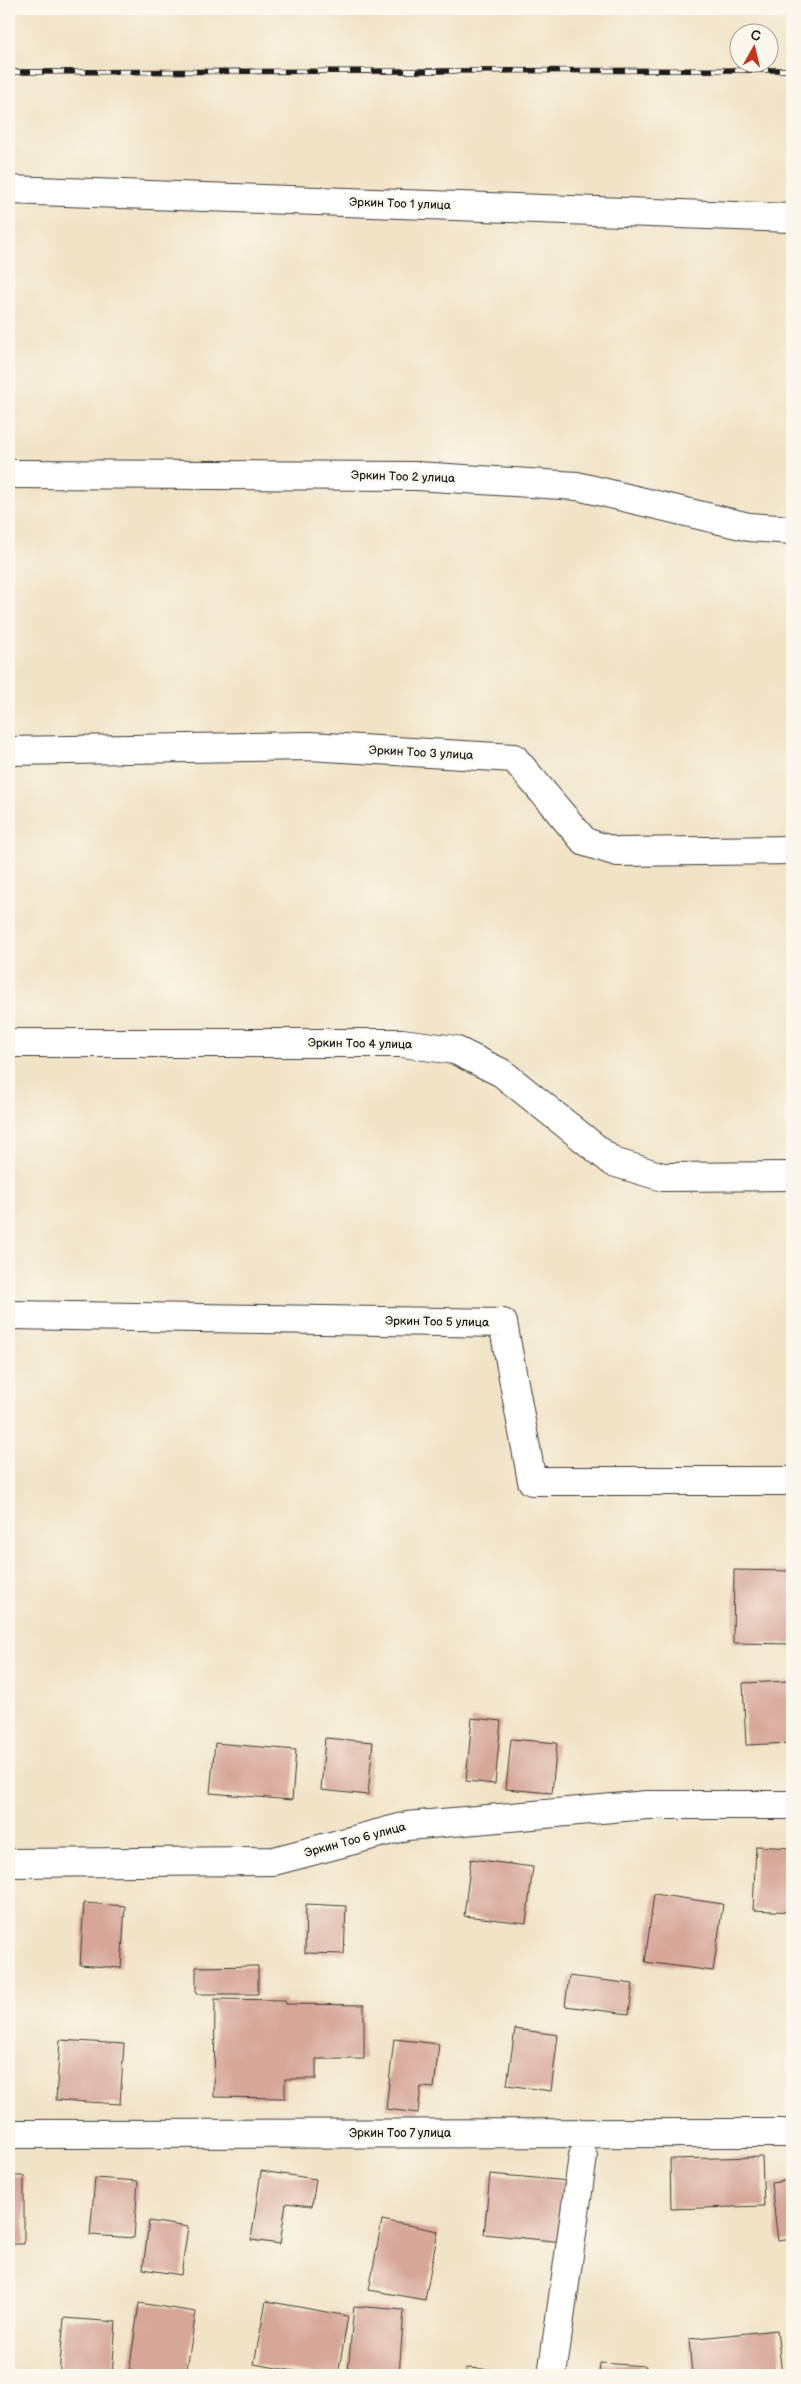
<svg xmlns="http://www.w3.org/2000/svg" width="801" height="2384" font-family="'Balsamiq Sans',sans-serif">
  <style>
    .building { fill: #d6a698 }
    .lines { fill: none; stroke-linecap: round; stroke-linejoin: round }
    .minor-casing { stroke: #3c3a36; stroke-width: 30 }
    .minor { stroke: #fff; stroke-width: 28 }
    .rail-casing { stroke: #1c1c1c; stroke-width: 5.5 }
    .rail { stroke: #fbf7ec; stroke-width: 4; stroke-dasharray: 11; stroke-linecap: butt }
    .labels { text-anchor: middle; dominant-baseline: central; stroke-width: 4.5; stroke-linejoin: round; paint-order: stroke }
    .street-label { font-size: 12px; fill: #1c1c1c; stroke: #fbf7ec }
  </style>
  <rect width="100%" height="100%" fill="#fbf7ec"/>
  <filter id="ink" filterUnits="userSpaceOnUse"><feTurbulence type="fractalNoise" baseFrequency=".02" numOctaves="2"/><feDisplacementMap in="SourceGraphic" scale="10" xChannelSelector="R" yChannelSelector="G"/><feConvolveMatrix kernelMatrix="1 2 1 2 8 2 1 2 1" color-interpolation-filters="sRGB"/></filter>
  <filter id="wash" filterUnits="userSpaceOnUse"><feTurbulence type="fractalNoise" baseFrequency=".0096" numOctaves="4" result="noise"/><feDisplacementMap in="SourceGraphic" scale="20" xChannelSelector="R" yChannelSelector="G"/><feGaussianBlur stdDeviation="1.12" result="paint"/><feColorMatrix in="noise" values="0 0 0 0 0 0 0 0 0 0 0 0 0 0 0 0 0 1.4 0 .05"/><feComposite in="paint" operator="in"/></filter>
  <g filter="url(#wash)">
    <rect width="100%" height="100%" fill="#f1e3c6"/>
    <g id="blocks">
      <path class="building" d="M734,1570L792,1571V1644L733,1643Z
        M792,1681V1743L746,1745L743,1683Z
        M472,1718L501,1721L495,1784L466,1781Z
        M325,1738L373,1742L368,1795L321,1790Z
        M511,1739L557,1743L552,1793L506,1789Z
        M215,1743L296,1750L292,1800L210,1793Z
        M756,1846L792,1848V1912L753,1910Z
        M471,1859L533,1867L526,1923L464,1916Z
        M654,1894L723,1904L713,1971L645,1962Z
        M84,1903L125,1906L121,1968L80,1965Z
        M306,1904L346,1906L344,1954L305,1953Z
        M258,1966V1994H196V1967Z
        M569,1976L633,1984L629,2014L565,2006Z
        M215,1999L285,2000L286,2004L364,2005V2059H316V2079H285V2098L214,2097Z
        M515,2029L558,2035L551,2091L507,2085Z
        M394,2039L439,2044L434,2088L421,2087L418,2113L386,2109Z
        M60,2040L124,2044L120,2104L56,2100Z
        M762,2157L764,2206L671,2209L670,2159Z
        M261,2171L316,2179L312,2206L286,2203L280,2244L251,2240Z
        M490,2174L569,2181L563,2242L484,2234Z
        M9,2176H24V2244H9Z
        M95,2178L138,2181L134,2238L90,2235Z
        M792,2180V2239L778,2241L771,2183Z
        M382,2220L438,2231L425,2300L369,2290Z
        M149,2221L188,2227L181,2275L143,2269Z
        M266,2301L348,2316L338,2375H317L254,2364Z
        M139,2303L196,2312L186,2375H150L129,2372Z
        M354,2306L404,2310L399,2374L348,2370Z
        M64,2318L116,2322L112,2375H59Z
        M777,2330L782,2375H692L689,2339Z
        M600,2363L646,2366L645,2375H599Z
        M466,2368L539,2372V2375H466Z"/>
    </g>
  </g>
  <g filter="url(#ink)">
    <use href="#blocks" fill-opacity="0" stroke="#3c3a36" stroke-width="1"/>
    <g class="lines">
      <g class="minor-casing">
        <path id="minor" d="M9,190L792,218
          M9,474L417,476L577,486L749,527L792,530
          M9,751L309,746L514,758L585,842L617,852L792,850
          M9,1043H402L455,1050L502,1073L613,1162L663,1177L792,1176
          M9,1315L503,1323L532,1481H792
          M9,1863L274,1861L407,1826L647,1805H792
          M9,2134L792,2133
          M552,2375L583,2156"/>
      </g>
      <use href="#minor" class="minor"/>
      <g class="rail-casing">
        <path id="rail" d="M9,72L792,70"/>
      </g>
      <use href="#rail" class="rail"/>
    </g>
  </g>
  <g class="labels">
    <g class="street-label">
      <text transform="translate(400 204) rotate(2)">Эркин Тоо 1 улица</text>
      <text transform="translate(403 477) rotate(2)">Эркин Тоо 2 улица</text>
      <text transform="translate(421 753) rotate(3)">Эркин Тоо 3 улица</text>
      <text transform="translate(360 1044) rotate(1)">Эркин Тоо 4 улица</text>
      <text transform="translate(437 1322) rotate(1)">Эркин Тоо 5 улица</text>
      <text transform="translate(355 1840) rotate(-15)">Эркин Тоо 6 улица</text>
      <text x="400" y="2133">Эркин Тоо 7 улица</text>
    </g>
  </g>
  <rect width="801" height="2384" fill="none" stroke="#fbf7ec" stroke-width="30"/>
  <g transform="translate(754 48) rotate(8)"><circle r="24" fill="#fbf7ec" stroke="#a29f99"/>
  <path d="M0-4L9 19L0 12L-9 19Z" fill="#c8321e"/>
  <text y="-8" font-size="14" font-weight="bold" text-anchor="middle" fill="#1c1c1c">С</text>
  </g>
</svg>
